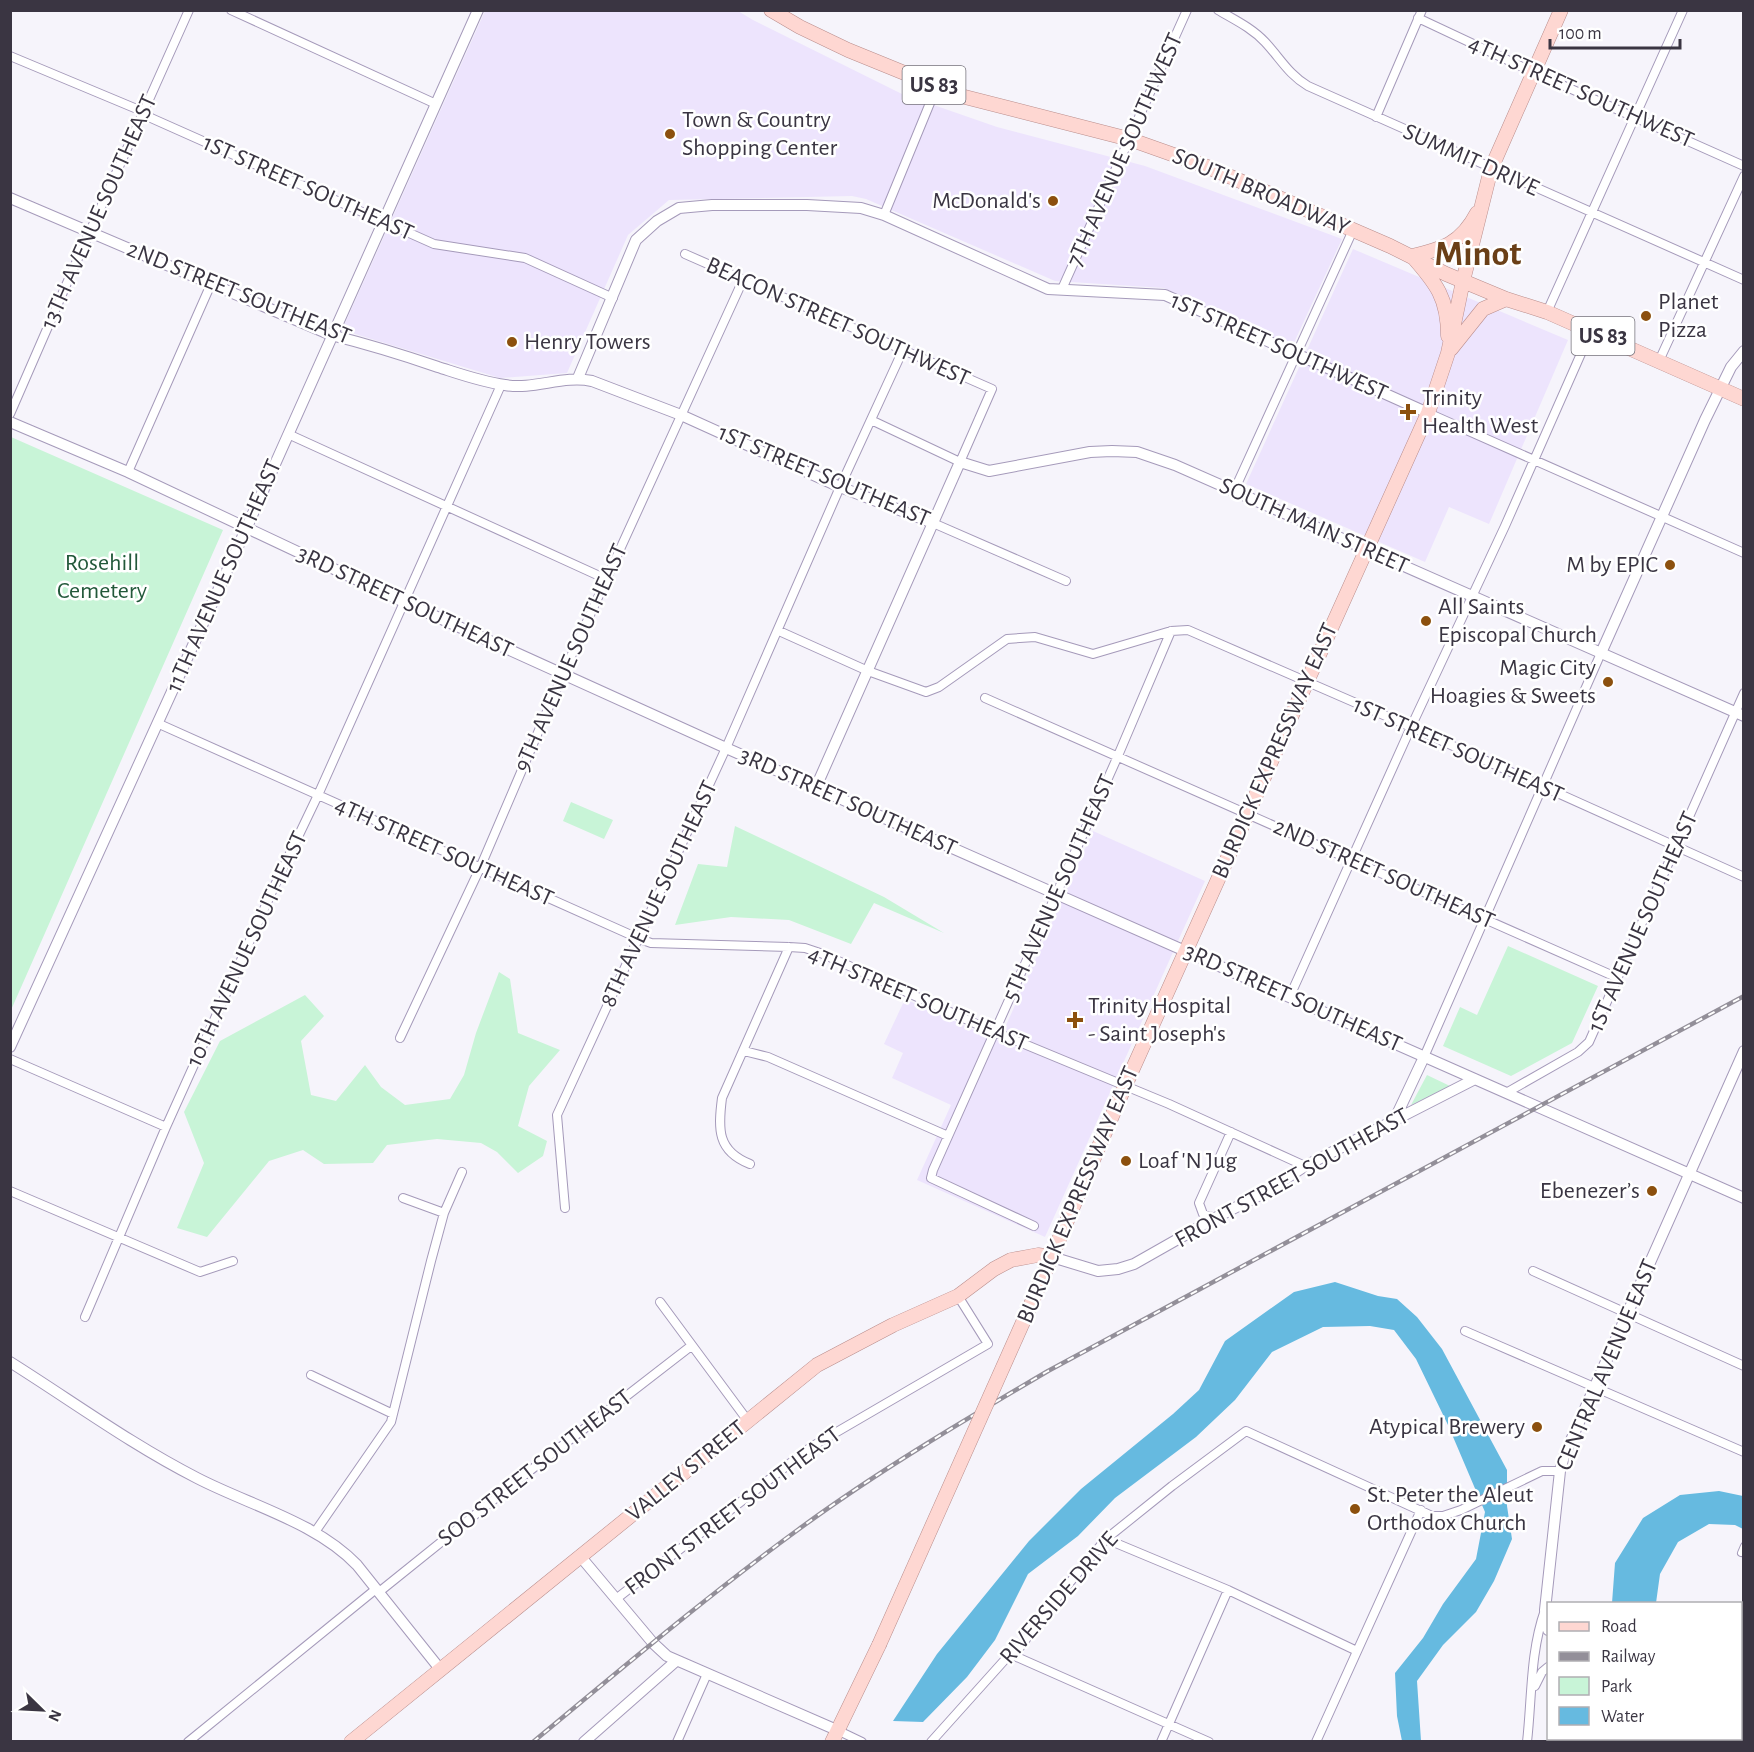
<svg xmlns="http://www.w3.org/2000/svg" width="1754" height="1752" font-family="'Alegreya Sans',sans-serif">
  <style>
    .built { fill: #ede4fd }
    .green { fill: #c8f4d7 }
    .water { fill: #66bae0 }
    .lines { fill: none; stroke-linecap: round; stroke-linejoin: round }
    .pedestrian-casing { stroke: #a59aba; stroke-width: 8 }
    .minor-casing { stroke: #a59aba; stroke-width: 10 }
    .tertiary-casing { stroke: #a59aba; stroke-width: 12 }
    .primary-casing { stroke: #b98d8c; stroke-width: 15 }
    .pedestrian { stroke: #fff; stroke-width: 6 }
    .minor { stroke: #fff; stroke-width: 8 }
    .tertiary { stroke: #fff; stroke-width: 10 }
    .primary { stroke: #fed7d2; stroke-width: 14 }
    .rail-casing { stroke: #938f99; stroke-width: 4.5 }
    .rail { stroke: #fff; stroke-width: 2; stroke-dasharray: 7; stroke-linecap: butt }
    .primary-bridge-casing { stroke: #b98d8c; stroke-width: 15; stroke-linecap: butt }
    .primary-bridge { stroke: #fed7d2; stroke-width: 14 }
    .poi-dot { fill: #8c500e; stroke: #fff; stroke-width: 2 }
    .labels { text-anchor: middle; dominant-baseline: central; stroke-width: 5; stroke-linejoin: round; paint-order: stroke }
    .shield { fill: #fff; stroke: #75727b; stroke-width: 1.5 }
    .shield-label { font-size: 22px; font-weight: bold; fill: #3a3542 }
    .street-label { font-size: 24px; fill: #3a3542; stroke: #fff }
    .poi-label { font-size: 24px; fill: #3a3542; stroke: #fff; text-anchor: start }
    .park-label { font-size: 24px; fill: #22583a; stroke: #fff }
    .town-label { font-size: 36px; font-weight: bold; fill: #6a3f17; stroke: #fff }
  </style>
  <rect width="100%" height="100%" fill="#f6f4fb"/>
  <path class="built" d="M485,11H738L753,20L902,94L997,127L1145,166L1342,239L1292,347L1164,288L1055,281L866,199L852,196L669,200L628,235L567,373L500,378L342,330Z
    M1353,249L1568,340L1489,524L1449,507L1425,562L1246,484Z
    M1093,831L1205,881L1045,1237L917,1180L951,1105L892,1078L903,1053L884,1044L905,999L999,1041Z"/>
  <path class="green" d="M11,437L223,530L11,1010Z
    M571,802L613,820L604,839L563,821Z
    M735,826L884,897L944,933L874,903L851,944L789,920L731,917L675,925L698,864L727,867Z
    M1508,946L1598,986L1572,1043L1511,1076L1443,1046L1460,1007L1477,1015Z
    M499,972L510,979L518,1033L560,1050L529,1086L518,1126L547,1141L543,1156L518,1173L497,1152L481,1143L437,1139L387,1145L373,1163L324,1164L303,1150L269,1161L207,1237L177,1228L204,1163L184,1112L220,1041L305,995L324,1016L301,1041L311,1095L336,1101L365,1065L381,1087L405,1105L450,1099L464,1075L476,1033Z
    M1427,1075L1450,1086L1411,1105Z"/>
  <path class="water" d="M1335,1282L1378,1296L1397,1299L1417,1317L1442,1349L1507,1470V1506L1512,1539L1494,1581L1476,1612L1443,1645L1417,1681L1421,1741H1402L1397,1716L1395,1673L1423,1638L1443,1604L1476,1559L1485,1512L1448,1425L1416,1359L1394,1330L1370,1326L1323,1327L1272,1352L1235,1400L1196,1437L1115,1498L1078,1536L1028,1574L995,1640L967,1677L923,1722L893,1721L937,1654L1029,1541L1081,1489L1173,1414L1199,1390L1225,1341L1294,1292Z
    M1719,1491L1743,1496V1529L1735,1525L1709,1524L1678,1542L1660,1574L1656,1603H1612L1615,1563L1643,1518L1680,1495Z"/>
  <g class="lines">
    <g class="pedestrian-casing">
      <path id="pedestrian" d="M1741,1553L1744,1546"/>
    </g>
    <g class="minor-casing">
      <path id="minor" d="M231,10L436,104
        M1218,10C1235,20 1252,28 1265,42C1280,58 1289,75 1308,86L1744,280
        M1418,18L1533,72L1744,166
        M10,56L144,112L151,118L434,244L525,258L613,298
        M1376,117L1422,10
        M884,215L937,86
        M685,254L992,389L960,462L871,420
        M1062,289L1187,10
        M1547,312L1683,10
        M1659,361L1744,176
        M1428,413L1744,553
        M10,414L67,283L189,10
        M288,434L606,579
        M128,472L211,284
        M1234,491L1353,230
        M933,523L1066,581
        M779,631L868,671L926,692L939,687L1007,639L1035,637L1093,654L1171,631L1188,630L1411,727L1744,877
        M985,698L1618,978
        M157,723L640,939L651,943L789,947L805,948L823,954L983,1027L1169,1104L1305,1166
        M1290,996L1411,727L1505,526L1591,331
        M400,1038L480,868L563,674L743,280
        M744,1051L768,1057L948,1136
        M1424,1057L1601,653
        M10,1059L166,1127
        M1506,1093L1578,1052L1589,1042L1744,693
        M750,1164C717,1151 718,1129 722,1098L789,947
        M10,1191L200,1272L233,1261
        M403,1198L444,1213
        M565,1208L557,1115L726,748L840,487L903,350
        M1215,1218L1203,1214L1199,1203L1231,1132
        M1034,1226L931,1178L933,1170L1117,758L1171,631
        M1533,1271L1744,1366
        M660,1302L748,1421
        M85,1317L166,1127L274,887L318,795L501,385
        M1465,1331L1744,1452
        M311,1375L393,1414
        M315,1532L391,1422L431,1261L444,1213L462,1172
        M1106,1539L1228,1590L1357,1651
        M379,1592L527,1473L691,1346
        M616,1599L811,1447L988,1344L958,1296
        M1010,1654L1209,1742
        M1535,1686L1542,1672L1548,1667
        M839,1731L862,1742
        M188,1742L376,1589
        M677,1742L707,1674
        M931,1742L1010,1654L1020,1647L1056,1599L1106,1539L1172,1486L1246,1431L1432,1516H1443L1461,1510L1542,1471H1560
        M1161,1742L1228,1590
        M1316,1742L1421,1510
        M1527,1742C1532,1698 1530,1652 1545,1610"/>
    </g>
    <g class="tertiary-casing">
      <path id="tertiary" d="M10,198L331,335C367,344 403,355 438,367C460,374 482,382 505,385C534,390 563,375 592,381L681,415L840,487L933,523
        M578,378L636,240L657,221L679,208L712,205H807L861,208L884,215L1048,289L1165,295L1428,413
        M10,422L128,472L404,602L726,748L1744,1198
        M1601,653L1705,420L1731,367L1744,351
        M816,787L960,462L989,471L1090,452L1112,451L1137,452L1175,465L1744,716
        M10,1047L246,529L478,10
        M1393,1123L1424,1057
        M1052,1257L1098,1271L1118,1269L1134,1264L1215,1218L1264,1193L1305,1166L1475,1079
        M10,1362C72,1401 132,1445 197,1478C249,1505 316,1522 357,1565L440,1669
        M580,1556L653,1643L667,1656L839,1731
        M1548,1630L1545,1610L1560,1471L1564,1456L1744,1051
        M1656,1738L1660,1742
        M584,1742L676,1661"/>
    </g>
    <g class="primary-casing">
      <path id="primary" d="M771,10L800,27L848,50L961,96L1129,139L1208,167L1390,246L1446,274L1506,299L1547,312L1744,399
        M1448,336C1448,298 1436,283 1412,256C1442,249 1461,244 1477,213
        M1451,349L1483,309L1506,299
        M1032,1302L1125,1086L1428,413L1448,353L1463,281L1491,169L1561,10
        M351,1742L817,1365L893,1325L958,1296L994,1269L1011,1260L1038,1255L1052,1257
        M832,1742L879,1645"/>
    </g>
    <use href="#pedestrian" class="pedestrian"/>
    <use href="#minor" class="minor"/>
    <use href="#tertiary" class="tertiary"/>
    <use href="#primary" class="primary"/>
    <g class="rail-casing">
      <path id="rail" d="M533,1742C620,1670 707,1596 799,1529C878,1471 963,1421 1048,1371L1744,996"/>
    </g>
    <use href="#rail" class="rail"/>
    <g class="primary-bridge-casing">
      <path id="primary-bridge" d="M879,1645L1032,1302"/>
    </g>
    <use href="#primary-bridge" class="primary-bridge"/>
  </g>
  <g class="poi-dot">
    <circle cx="670" cy="134" r="6"/>
    <circle cx="1053" cy="201" r="6"/>
    <circle cx="1646" cy="316" r="6"/>
    <circle cx="512" cy="342" r="6"/>
    <path d="M1405 403h6v6h6v6h-6v6h-6v-6h-6v-6h6z"/>
    <circle cx="1670" cy="565" r="6"/>
    <circle cx="1426" cy="621" r="6"/>
    <circle cx="1608" cy="682" r="6"/>
    <path d="M1072 1011h6v6h6v6h-6v6h-6v-6h-6v-6h6z"/>
    <circle cx="1126" cy="1161" r="6"/>
    <circle cx="1652" cy="1191" r="6"/>
    <circle cx="1537" cy="1427" r="6"/>
    <circle cx="1355" cy="1509" r="6"/>
  </g>
  <g class="labels">
    <g class="shield">
      <rect x="902.5" y="66" width="63" height="38" rx="4.5"/>
      <rect x="1571.5" y="317" width="63" height="38" rx="4.5"/>
    </g>
    <g class="shield-label">
      <text x="934" y="85">US 83</text>
      <text x="1603" y="336">US 83</text>
    </g>
    <g class="street-label">
      <text transform="translate(1581 92) rotate(24)">4TH STREET SOUTHWEST</text>
      <text transform="translate(1125 150) rotate(-66)">7TH AVENUE SOUTHWEST</text>
      <text transform="translate(1471 160) rotate(24)">SUMMIT DRIVE</text>
      <text transform="translate(308 188) rotate(24)">1ST STREET SOUTHEAST</text>
      <text transform="translate(1261 192) rotate(23)">SOUTH BROADWAY</text>
      <text transform="translate(99 212) rotate(-66)">13TH AVENUE SOUTHEAST</text>
      <text transform="translate(239 293) rotate(22)">2ND STREET SOUTHEAST</text>
      <text transform="translate(838 322) rotate(24)">BEACON STREET SOUTHWEST</text>
      <text transform="translate(1279 347) rotate(24)">1ST STREET SOUTHWEST</text>
      <text transform="translate(824 476) rotate(23)">1ST STREET SOUTHEAST</text>
      <text transform="translate(1314 526) rotate(24)">SOUTH MAIN STREET</text>
      <text transform="translate(224 576) rotate(-66)">11TH AVENUE SOUTHEAST</text>
      <text transform="translate(405 602) rotate(25)">3RD STREET SOUTHEAST</text>
      <text transform="translate(571 658) rotate(-66)">9TH AVENUE SOUTHEAST</text>
      <text transform="translate(1458 750) rotate(24)">1ST STREET SOUTHEAST</text>
      <text transform="translate(1275 751) rotate(-66)">BURDICK EXPRESSWAY EAST</text>
      <text transform="translate(848 802) rotate(24)">3RD STREET SOUTHEAST</text>
      <text transform="translate(444 852) rotate(24)">4TH STREET SOUTHEAST</text>
      <text transform="translate(1384 874) rotate(24)">2ND STREET SOUTHEAST</text>
      <text transform="translate(1059 888) rotate(-66)">5TH AVENUE SOUTHEAST</text>
      <text transform="translate(659 894) rotate(-65)">8TH AVENUE SOUTHEAST</text>
      <text transform="translate(1643 922) rotate(-66)">1ST AVENUE SOUTHEAST</text>
      <text transform="translate(247 949) rotate(-65)">10TH AVENUE SOUTHEAST</text>
      <text transform="translate(1293 998) rotate(24)">3RD STREET SOUTHEAST</text>
      <text transform="translate(918 999) rotate(23)">4TH STREET SOUTHEAST</text>
      <text transform="translate(1292 1178) rotate(-29)">FRONT STREET SOUTHEAST</text>
      <text transform="translate(1078 1195) rotate(-67)">BURDICK EXPRESSWAY EAST</text>
      <text transform="translate(1607 1365) rotate(-67)">CENTRAL AVENUE EAST</text>
      <text transform="translate(535 1468) rotate(-38)">SOO STREET SOUTHEAST</text>
      <text transform="translate(686 1471) rotate(-39)">VALLEY STREET</text>
      <text transform="translate(733 1511) rotate(-37)">FRONT STREET SOUTHEAST</text>
      <text transform="translate(1059 1598) rotate(-49)">RIVERSIDE DRIVE</text>
    </g>
    <g class="poi-label">
      <text x="682" y="120">Town &amp; Country<tspan x="682" dy="28">Shopping Center</tspan></text>
      <text x="1041" y="201" text-anchor="end">McDonald's</text>
      <text x="1658" y="302">Planet<tspan x="1658" dy="28">Pizza</tspan></text>
      <text x="524" y="342">Henry Towers</text>
      <text x="1422" y="398">Trinity<tspan x="1422" dy="28">Health West</tspan></text>
      <text x="1658" y="565" text-anchor="end">M by EPIC</text>
      <text x="1438" y="607">All Saints<tspan x="1438" dy="28">Episcopal Church</tspan></text>
      <text x="1596" y="668" text-anchor="end">Magic City<tspan x="1596" dy="28">Hoagies &amp; Sweets</tspan></text>
      <text x="1088" y="1006">Trinity Hospital<tspan x="1088" dy="28">- Saint Joseph's</tspan></text>
      <text x="1138" y="1161">Loaf 'N Jug</text>
      <text x="1640" y="1191" text-anchor="end">Ebenezer’s</text>
      <text x="1525" y="1427" text-anchor="end">Atypical Brewery</text>
      <text x="1367" y="1495">St. Peter the Aleut<tspan x="1367" dy="28">Orthodox Church</tspan></text>
    </g>
    <g class="park-label">
      <text x="102" y="563">Rosehill<tspan x="102" dy="28">Cemetery</tspan></text>
    </g>
    <g class="town-label">
      <text x="1478" y="254">Minot</text>
    </g>
  </g>
  <rect width="1754" height="1752" fill="none" stroke="#3a3542" stroke-width="24"/>
  <rect x="1547" y="1602" width="195" height="138" fill="#ffffff" stroke="#b0aeb3" stroke-width="1.5"/>
  <rect x="1559" y="1622" width="30" height="9" fill="#fed7d2" stroke="#b0aeb3" stroke-width="1.5"/>
  <text x="1601" y="1632" font-size="18" fill="#3a3542">Road</text>
  <rect x="1559" y="1652" width="30" height="9" fill="#938f99" stroke="#b0aeb3" stroke-width="1.5"/>
  <text x="1601" y="1662" font-size="18" fill="#3a3542">Railway</text>
  <rect x="1559" y="1677" width="30" height="18" fill="#c8f4d7" stroke="#b0aeb3" stroke-width="1.5"/>
  <text x="1601" y="1692" font-size="18" fill="#3a3542">Park</text>
  <rect x="1559" y="1707" width="30" height="18" fill="#66bae0" stroke="#b0aeb3" stroke-width="1.5"/>
  <text x="1601" y="1722" font-size="18" fill="#3a3542">Water</text>
  <g transform="translate(42 1710) rotate(114)" stroke="#ffffff" stroke-width="4.5" paint-order="stroke">
  <path d="M0-4.5L10 22L0 15L-10 22Z" fill="#3a3542"/>
  <text y="-9" font-size="16" font-weight="bold" text-anchor="middle" fill="#3a3542">N</text>
  </g>
  <path d="M1550 39v9h130v-9" fill="none" stroke="#3a3542" stroke-width="3"/>
  <text x="1559" y="39" font-size="18" fill="#3a3542" stroke="#ffffff" stroke-width="4.5" paint-order="stroke">100 m</text>
</svg>
